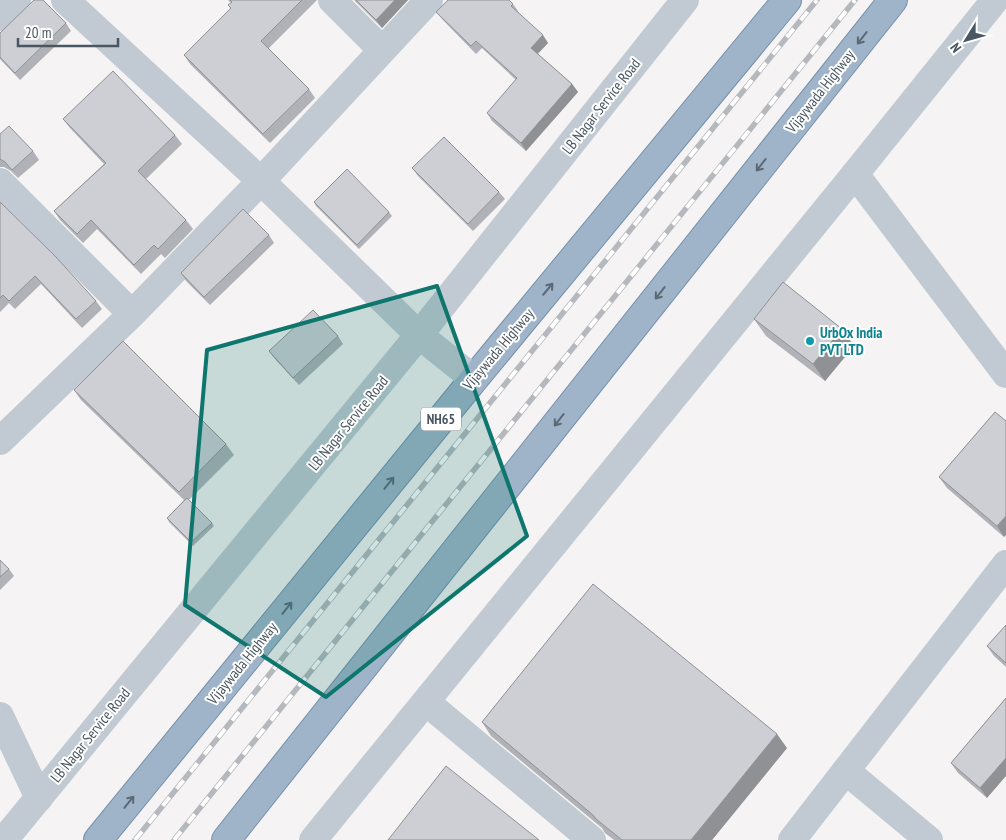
<svg xmlns="http://www.w3.org/2000/svg" width="1006" height="840" font-family="'PT Sans Narrow',sans-serif">
  <style>
    .lines { fill: none; stroke-linecap: round; stroke-linejoin: round }
    .trunk-casing { stroke: #7690ad; stroke-width: 30 }
    .minor { stroke: #c1cad2; stroke-width: 28 }
    .tertiary { stroke: #c1cad2; stroke-width: 28 }
    .trunk { stroke: #9fb4c9; stroke-width: 28 }
    .rail-casing { stroke: #b5b8bd; stroke-width: 5.5 }
    .rail { stroke: #fff; stroke-width: 4; stroke-dasharray: 11; stroke-linecap: butt }
    .wall { fill: #b0b2b7 }
    .shaded-wall { fill: #909195 }
    .building { fill: #cdcfd5; stroke: #909195 }
    .oneway { stroke: #5b6976 }
    .marked { fill: #0f766e; fill-opacity: 0.2; stroke: #0f766e; stroke-width: 4; stroke-linejoin: round }
    .culture-dot { fill: #0f9aa8; stroke: #fff; stroke-width: 2 }
    .labels { text-anchor: middle; dominant-baseline: central; stroke-width: 4; stroke-linejoin: round; paint-order: stroke }
    .shield { fill: #fff; stroke: #808990; stroke-width: 1 }
    .shield-label { font-size: 14px; font-weight: bold; fill: #4a5661 }
    .street-label { font-size: 15px; fill: #4a5661; stroke: #fff }
    .culture-label { font-size: 15px; font-weight: bold; fill: #0d838f; stroke: #fff; text-anchor: start }
  </style>
  <rect width="100%" height="100%" fill="#f5f3f3"/>
  <g class="lines">
    <g class="trunk-casing">
      <path id="trunk" d="M98,840L474,379L787,0
        M226,840L893,0"/>
    </g>
    <path class="minor" d="M65,0L261,181L419,335L474,379
      M332,0L382,50
      M0,17L17,0
      M855,174L1006,374
      M0,182L132,314
      M0,441L132,314L261,181L429,0
      M426,702L592,840
      M0,716L39,798
      M846,771L929,840
      M792,840L1006,564"/>
    <path class="tertiary" d="M4,840L419,335L685,0
      M313,840L855,174L995,0"/>
    <use href="#trunk" class="trunk"/>
    <g class="rail-casing">
      <path id="rail" d="M135,840L817,0
        M174,840L855,0"/>
    </g>
    <use href="#rail" class="rail"/>
  </g>
  <path class="wall" d="M228,0H317L268,49L309,89L315,98L270,143L190,64L184,55L231,9L228,5L231,3Z
    M354,0H408L382,28Z
    M513,4L518,11V12L548,43L538,54L572,84L578,92L526,151L492,121L487,113L516,80L482,48L476,54L442,19L436,12Z
    M66,23L71,31L20,80L0,59V33Z
    M63,119L175,135L182,144L146,179L186,220L193,229L165,258L161,254L141,274L97,229L83,243L60,220L54,211L104,164L70,128Z
    M0,134L33,151L39,160L18,178L11,171L4,167H0Z
    M412,168L499,192L505,199L473,231L418,176Z
    M0,202L96,301L102,309L82,328L41,284L15,309L9,303L0,312Z
    M314,202L389,212L392,216L359,249L316,206Z
    M269,235L274,243L210,305L186,281L181,273Z
    M754,319L842,329L854,346L825,381L766,336Z
    M338,336L343,344L299,385L275,359L269,351Z
    M74,390L226,444L234,455L189,500L212,523L214,526L193,546L169,522L167,518L184,500L81,400Z
    M995,412L1004,537L947,488L939,477Z
    M0,560L9,569L14,576L0,590Z
    M1006,625V667L994,656L987,646Z
    M1006,698L987,798L958,773L951,763Z
    M482,722L787,748L712,840H614L605,833L602,828L491,736Z"/>
  <path class="shaded-wall" d="M395,0H408L382,28L376,20Z
    M543,35L548,43L536,55L531,48Z
    M572,84L578,92L526,151L521,143Z
    M842,329L854,346L825,381L813,364Z
    M1006,516V535L1004,537L997,526Z
    M777,734L787,748L712,840H691Z
    M1006,758V776L987,798L980,788Z"/>
  <path class="building" d="M34,0H43L66,23L15,73L0,57V33Z
    M230,0H302L261,41L309,89L263,134L184,55L231,8L228,5L232,2Z
    M356,0H395L376,20Z
    M448,0H509L513,4L511,6L543,35L531,48L572,84L521,143L487,113L517,78L476,41L471,46L436,12Z
    M113,71L175,135L138,171L186,220L158,249L154,245L134,265L91,220L77,234L54,211L106,163L63,119Z
    M9,126L33,151L12,170L5,162L0,159V134Z
    M444,137L499,192L468,224L412,168Z
    M347,169L389,212L357,245L314,202Z
    M0,202L55,256L96,301L76,319L35,276L9,301L3,295L0,298Z
    M243,209L269,235L204,297L181,273Z
    M783,282L842,329L813,364L754,319Z
    M313,310L338,336L293,378L269,351Z
    M123,341L226,444L179,492L74,390Z
    M995,412L1006,421V516L997,526L939,477Z
    M187,498L212,523L191,542L167,518Z
    M0,560L9,569L0,577Z
    M593,584L777,734L691,840H622L596,819L593,815L482,722Z
    M1006,625V663L987,646Z
    M1006,698V758L980,788L951,763Z
    M446,766L539,840H388Z"/>
  <defs><path id="oneway-shaft" d="M-6 0H5M1.5-3L5.5 0L1.5 3" fill="none" stroke-width="1.6" stroke-linecap="round" stroke-linejoin="round" transform="scale(1.25)"/></defs>
  <g class="oneway">
    <use href="#oneway-shaft" transform="translate(862 38) rotate(128)"/>
    <use href="#oneway-shaft" transform="translate(761 165) rotate(128)"/>
    <use href="#oneway-shaft" transform="translate(548 289) rotate(-50)"/>
    <use href="#oneway-shaft" transform="translate(660 293) rotate(128)"/>
    <use href="#oneway-shaft" transform="translate(559 420) rotate(128)"/>
    <use href="#oneway-shaft" transform="translate(389 483) rotate(-51)"/>
    <use href="#oneway-shaft" transform="translate(287 608) rotate(-51)"/>
    <use href="#oneway-shaft" transform="translate(129 802) rotate(-51)"/>
  </g>
  <path class="marked" d="M437,286L527,536L326,697L185,605L207,350Z"/>
  <circle class="culture-dot" cx="810" cy="341" r="5"/>
  <g class="labels">
    <rect class="shield" x="421" y="407.5" width="40" height="23" rx="4"/>
    <g class="shield-label">
      <text x="441" y="419">NH65</text>
    </g>
    <g class="street-label">
      <text transform="translate(820 91) rotate(-52)">Vijaywada Highway</text>
      <text transform="translate(601 106) rotate(-52)">LB Nagar Service Road</text>
      <text transform="translate(498 349) rotate(-50)">Vijaywada Highway</text>
      <text transform="translate(348 423) rotate(-51)">LB Nagar Service Road</text>
      <text transform="translate(242 663) rotate(-51)">Vijaywada Highway</text>
      <text transform="translate(90 735) rotate(-51)">LB Nagar Service Road</text>
    </g>
    <g class="culture-label">
      <text x="820" y="332">UrbOx India<tspan x="820" dy="17">PVT LTD</tspan></text>
    </g>
  </g>
  <g transform="translate(966 40) rotate(233)" stroke="#ffffff" stroke-width="4" paint-order="stroke">
  <path d="M0-4L9 19L0 12L-9 19Z" fill="#4a5661"/>
  <text y="-8" font-size="14" font-weight="bold" text-anchor="middle" fill="#4a5661">N</text>
  </g>
  <path d="M18 38v8h100v-8" fill="none" stroke="#4a5661" stroke-width="2.5"/>
  <text x="25" y="38" font-size="15" fill="#4a5661" stroke="#ffffff" stroke-width="4" paint-order="stroke">20 m</text>
</svg>
